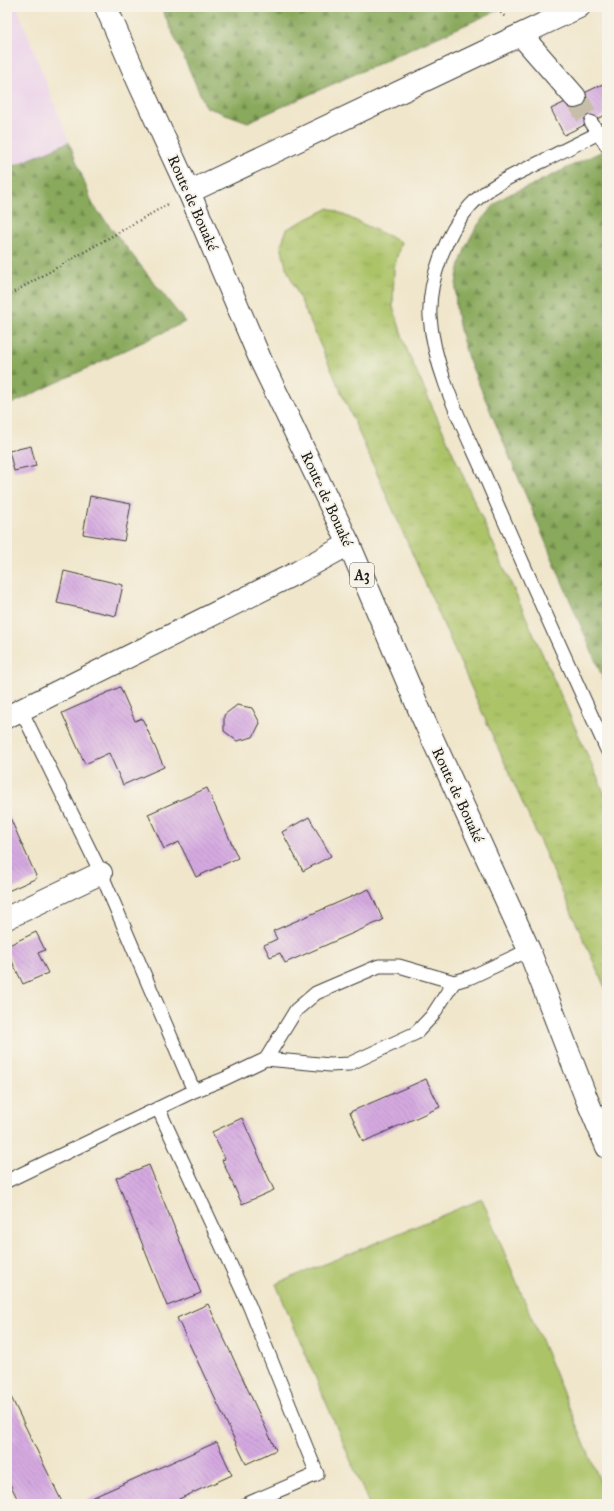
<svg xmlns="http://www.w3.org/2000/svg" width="614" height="1511" font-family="'IM FELL Great Primer',serif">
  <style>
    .built { fill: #ebd1eb }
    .grass { fill: url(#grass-tufts); stroke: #647042 }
    .forest { fill: url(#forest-firs); stroke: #52623c }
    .pitch { fill: #acc368; stroke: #647042 }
    .building { fill: url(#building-back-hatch) }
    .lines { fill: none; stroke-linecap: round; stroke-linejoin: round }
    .minor-tunnel { stroke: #c6bea8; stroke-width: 22; stroke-dasharray: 22 11; stroke-linecap: butt }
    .service-casing { stroke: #3c3a36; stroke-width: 15 }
    .minor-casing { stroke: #3c3a36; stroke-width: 24 }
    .trunk-casing { stroke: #3c3a36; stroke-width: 24 }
    .path { stroke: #3c3a36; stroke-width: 2.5; stroke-dasharray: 1 3; stroke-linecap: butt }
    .service { stroke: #fff; stroke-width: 13 }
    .minor { stroke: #fff; stroke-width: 22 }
    .trunk { stroke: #fff; stroke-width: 22 }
    .labels { text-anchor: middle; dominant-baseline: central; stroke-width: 4; stroke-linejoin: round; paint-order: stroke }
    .shield { fill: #f7f3e8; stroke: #5e5c59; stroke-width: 1 }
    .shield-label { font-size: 14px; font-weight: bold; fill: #1c1c1c }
    .street-label { font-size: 15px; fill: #1c1c1c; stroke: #f7f3e8 }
  </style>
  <defs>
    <pattern id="grass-tufts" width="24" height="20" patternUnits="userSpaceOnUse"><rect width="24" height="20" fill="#acc368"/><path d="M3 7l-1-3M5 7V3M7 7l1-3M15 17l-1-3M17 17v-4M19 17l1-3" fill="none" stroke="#93a75a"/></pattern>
    <pattern id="forest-firs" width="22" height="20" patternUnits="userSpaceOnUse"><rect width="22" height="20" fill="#89a95c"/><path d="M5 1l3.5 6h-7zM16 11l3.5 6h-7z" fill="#6f894b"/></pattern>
    <pattern id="building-back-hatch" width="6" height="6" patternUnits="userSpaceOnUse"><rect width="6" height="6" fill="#d4a9e0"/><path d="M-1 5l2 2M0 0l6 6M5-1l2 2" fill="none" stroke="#b591c0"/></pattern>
  </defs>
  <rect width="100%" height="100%" fill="#f7f3e8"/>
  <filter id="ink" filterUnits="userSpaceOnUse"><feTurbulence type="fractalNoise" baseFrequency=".025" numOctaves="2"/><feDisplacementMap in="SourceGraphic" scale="8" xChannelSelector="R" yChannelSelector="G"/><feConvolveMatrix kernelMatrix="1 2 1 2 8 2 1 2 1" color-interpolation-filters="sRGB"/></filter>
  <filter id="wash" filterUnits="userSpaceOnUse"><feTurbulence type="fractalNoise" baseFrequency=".012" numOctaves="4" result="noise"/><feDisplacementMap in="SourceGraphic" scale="16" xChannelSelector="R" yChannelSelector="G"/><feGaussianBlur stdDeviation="0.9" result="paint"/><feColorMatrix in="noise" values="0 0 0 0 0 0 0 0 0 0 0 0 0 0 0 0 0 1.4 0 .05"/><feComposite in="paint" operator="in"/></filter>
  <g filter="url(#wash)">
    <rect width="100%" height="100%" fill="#f0e6cb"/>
    <path class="built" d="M7,7H17L69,142L7,169Z"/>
    <path class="grass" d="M329,208L401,242L394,268L393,307L407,350L607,799V992L490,730L286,267L281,245L287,229Z"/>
    <path class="forest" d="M161,7H505L248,122L206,107Z
      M69,142L93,205L185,322L7,406V169Z
      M607,149V688L468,358C463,341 458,325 456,307C452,269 470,226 499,201C507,194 520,190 530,186C555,174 581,161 607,149Z"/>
    <path class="pitch" d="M482,1199L607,1498V1504H369L276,1284Z"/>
    <g id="blocks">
      <path class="building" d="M607,82V114L564,135L551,109Z
        M31,446L36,466L14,471L9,451Z
        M90,496L131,504L124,541L83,534Z
        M64,571L123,585L116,616L57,603Z
        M120,687L135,721L142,718L164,767L123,785L109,753L85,764L62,713Z
        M237,705L252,708L260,723L253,737L237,741L224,731V715Z
        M207,788L238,858L196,877L179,842L164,849L148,814Z
        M7,811L37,878L8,891L7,890Z
        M309,817L331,856L303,871L282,832Z
        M369,889L383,920L285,963L280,953L270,957L264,945L277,939L273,931Z
        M36,932L45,950L38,953L48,973L23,984L7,951V946Z
        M426,1079L440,1107L363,1142L350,1112Z
        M242,1118L274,1190L242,1204L222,1160L225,1159L212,1132Z
        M149,1165L201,1293L167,1306L116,1178Z
        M208,1304L276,1450L246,1464L177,1318Z
        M11,1397L63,1504H20L7,1478V1399Z
        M217,1442L232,1475L168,1504H78Z"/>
    </g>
  </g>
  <g filter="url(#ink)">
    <use href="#blocks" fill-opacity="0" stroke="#3c3a36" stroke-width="1"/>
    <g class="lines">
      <path class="minor-tunnel" d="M575,97L591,122"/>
      <g class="service-casing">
        <path id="service" d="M591,122L607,146
          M607,129C585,140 564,150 543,161C518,173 489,185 470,206C446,233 428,281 430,317C434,371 463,426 485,476C524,568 566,659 607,750
          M21,710L101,873L194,1091
          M266,1059L296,1010L316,993L379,966H399L454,982L471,977L529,950
          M158,1108L249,1305L317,1474L247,1504
          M7,1181L194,1091L224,1079L266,1059L330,1065L349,1064L416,1033L432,1016L454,982"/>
      </g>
      <g class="minor-casing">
        <path id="minor" d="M521,35L575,97
          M189,192L579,7
          M7,717L298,572L349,544
          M7,918L101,873"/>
      </g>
      <g class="trunk-casing">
        <path id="trunk" d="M106,7L139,83L189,192L261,361L349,544L422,716L529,950L585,1095L607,1147"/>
      </g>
      <path class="path" d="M495,7L505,17
        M7,296L170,203"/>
      <use href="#service" class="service"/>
      <use href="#minor" class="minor"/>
      <use href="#trunk" class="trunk"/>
    </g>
  </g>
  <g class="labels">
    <rect class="shield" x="350" y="563" width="24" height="24" rx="3"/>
    <g class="shield-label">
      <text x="362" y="575">A3</text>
    </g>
    <g class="street-label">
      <text transform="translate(193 203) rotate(66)">Route de Bouaké</text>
      <text transform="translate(327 499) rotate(65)">Route de Bouaké</text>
      <text transform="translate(458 795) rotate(65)">Route de Bouaké</text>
    </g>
  </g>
  <rect width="614" height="1511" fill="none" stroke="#f7f3e8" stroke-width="24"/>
</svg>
